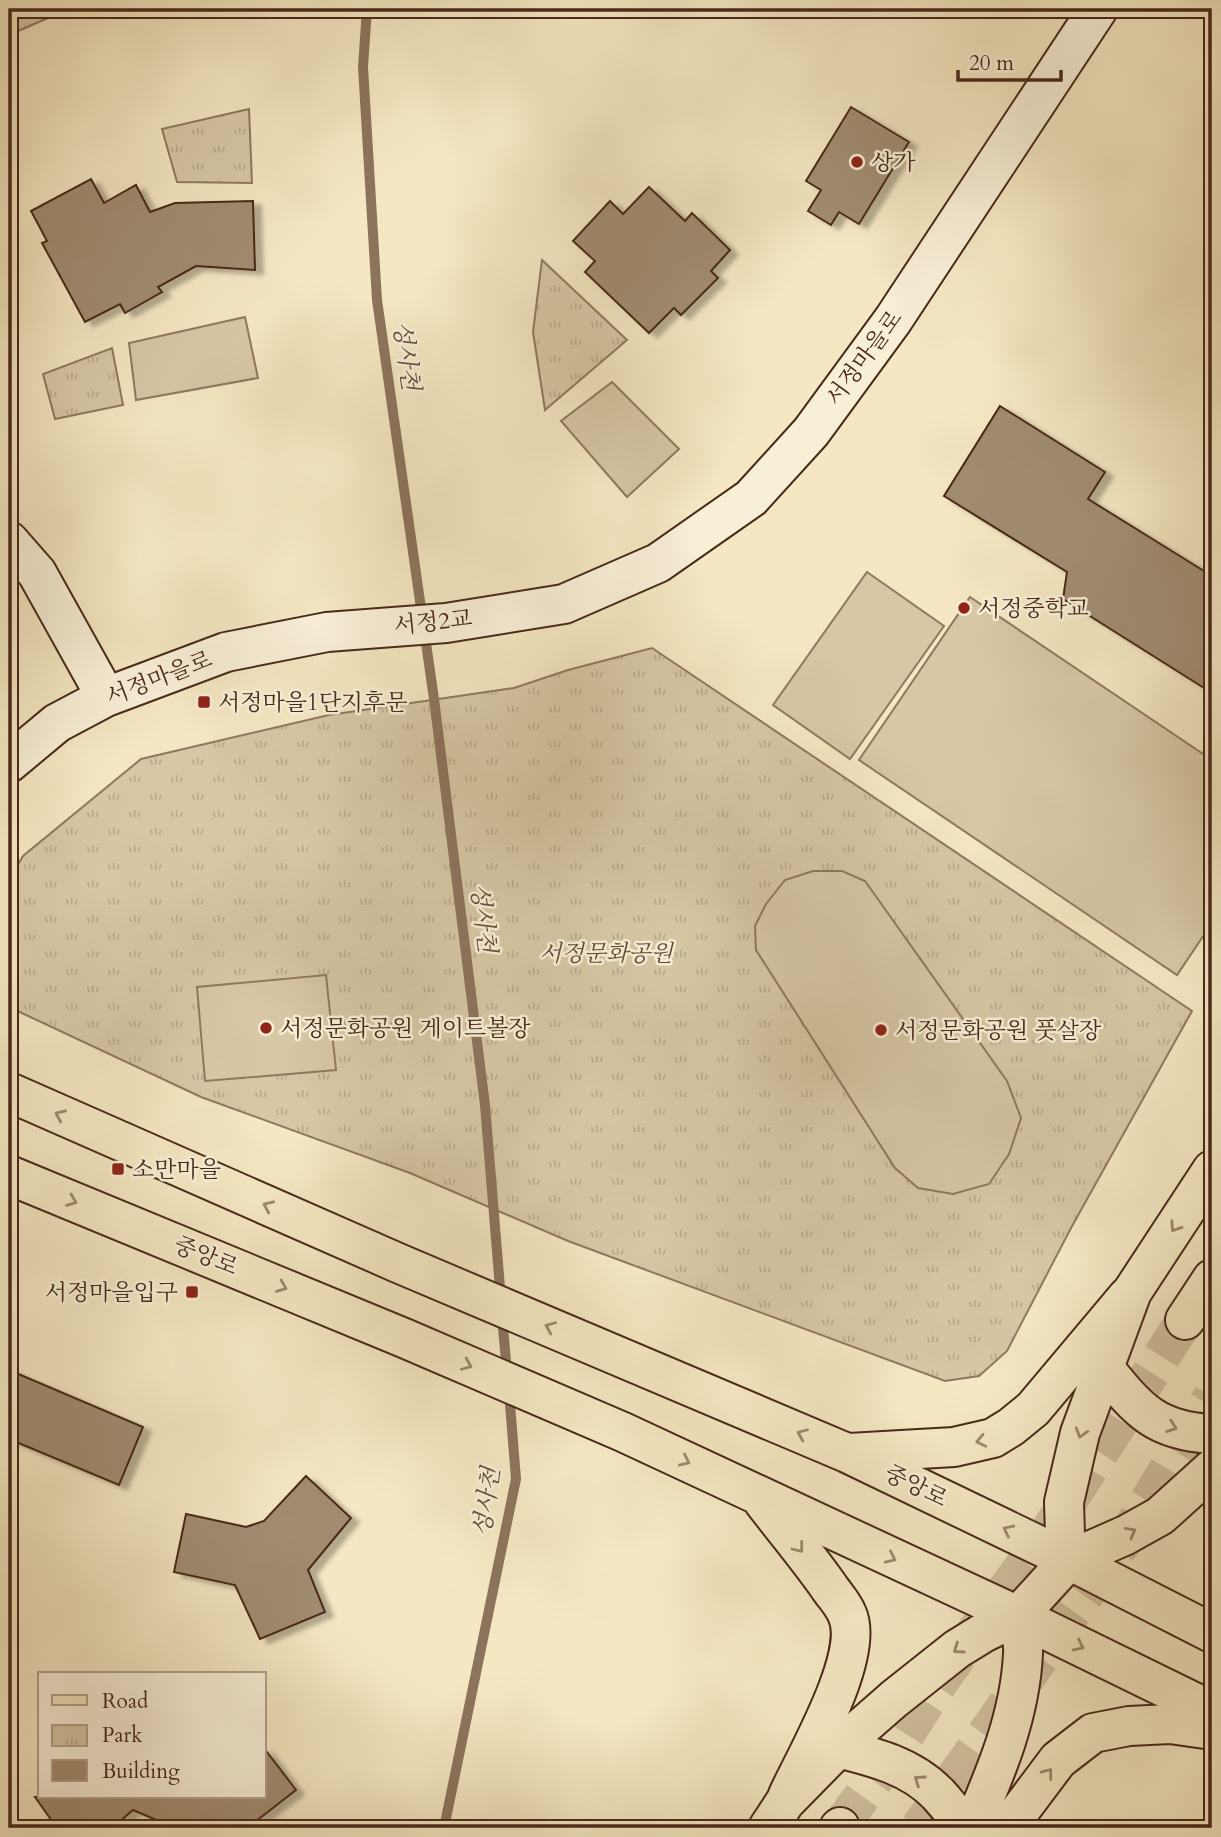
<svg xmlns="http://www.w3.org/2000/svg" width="1221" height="1837" font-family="Cardo,'Noto Serif KR',serif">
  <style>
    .park { fill: url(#park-tufts); stroke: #90785f; stroke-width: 2 }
    .garden { fill: #d7c7a5; stroke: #90785f; stroke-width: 2 }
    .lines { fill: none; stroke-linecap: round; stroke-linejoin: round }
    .stream { stroke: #8c745c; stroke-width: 10 }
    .building { fill: #a18c71; stroke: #482919; stroke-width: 2; filter: url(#shadow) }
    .highway-tunnel { stroke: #d2c1a0; stroke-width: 38; stroke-dasharray: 38 19; stroke-linecap: butt }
    .secondary-casing { stroke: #482919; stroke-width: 42 }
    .primary-casing { stroke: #482919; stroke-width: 42 }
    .highway-casing { stroke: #482919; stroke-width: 42 }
    .secondary { stroke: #f8efd7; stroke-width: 38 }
    .primary { stroke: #f4e7c2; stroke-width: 38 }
    .highway { stroke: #f4e7c2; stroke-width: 38 }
    .oneway { stroke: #9e886e }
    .poi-dot { fill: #8f2418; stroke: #f8efd7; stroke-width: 2.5 }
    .labels { text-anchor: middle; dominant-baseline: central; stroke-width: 5; stroke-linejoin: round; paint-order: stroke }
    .poi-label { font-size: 23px; fill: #482919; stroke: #f8efd7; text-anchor: start }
    .street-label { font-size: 23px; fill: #482919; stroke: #f8efd7 }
    .park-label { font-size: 23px; font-style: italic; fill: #654935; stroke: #f8efd7 }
    .water-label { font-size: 24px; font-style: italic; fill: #6a4e3b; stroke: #f8efd7 }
  </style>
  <defs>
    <pattern id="park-tufts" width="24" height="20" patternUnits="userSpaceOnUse" patternTransform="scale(1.75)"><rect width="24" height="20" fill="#d7c7a5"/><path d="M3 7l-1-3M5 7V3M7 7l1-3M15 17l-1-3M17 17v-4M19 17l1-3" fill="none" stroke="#baab8d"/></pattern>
    <filter id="shadow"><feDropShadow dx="8" dy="4.5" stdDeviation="2" flood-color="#0004"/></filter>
  </defs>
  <rect width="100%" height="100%" fill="#f4e7c2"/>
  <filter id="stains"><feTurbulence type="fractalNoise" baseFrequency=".00286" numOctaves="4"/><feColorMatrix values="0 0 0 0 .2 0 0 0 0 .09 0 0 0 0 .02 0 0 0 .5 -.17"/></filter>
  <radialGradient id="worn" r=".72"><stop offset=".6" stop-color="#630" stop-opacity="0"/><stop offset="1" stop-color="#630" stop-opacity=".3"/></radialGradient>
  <path class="park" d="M9,9H60L62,12L9,35Z
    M249,109L252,183L177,182L162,129Z
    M542,260L627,340L545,410L533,332Z
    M112,348L123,405L55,419L43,374Z
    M652,648L1192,1011L1071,1228L1007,1351L979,1376L945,1381L568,1241L410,1173L201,1097L9,1007V880L23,856L141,759L329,715L514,688L568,670Z"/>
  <path class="garden" d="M245,317L258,378L136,400L129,343Z
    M612,382L679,449L627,497L561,421Z
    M867,572L944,626L850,759L773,705Z
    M970,597L1212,760V923L1177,975L859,760Z
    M813,871H842L865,881L1007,1081L1021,1118L1009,1154L989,1184L953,1194L918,1188L895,1168L756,950L755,926L766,904L785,880Z
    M326,975L336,1070L205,1081L197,987Z"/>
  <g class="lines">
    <path class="stream" d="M367,9L363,67L377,300L434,699L485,1105L501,1300
      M502,1316L507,1373
      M444,1828L516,1479L509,1392"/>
  </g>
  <path class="building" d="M851,107L909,142L859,224L839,212L831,225L808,211L821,190L806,181Z
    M91,179L104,203L136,185L150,212L175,203L253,201L255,270L196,266L158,287L162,292L125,313L120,304L85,322L42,243L47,241L31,211Z
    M649,187L685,221L692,213L730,250L711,271L718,278L681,315L674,308L649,333L585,272L595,261L573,241L610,201L623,214Z
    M1000,406L1105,472L1088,499L1212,576V693L1063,599L1067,572L944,496Z
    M9,1370L143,1427L119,1485L9,1439Z
    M306,1476L351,1518L308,1570L325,1612L260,1639L235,1585L174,1572L186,1514L246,1527L264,1521Z
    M264,1748L296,1790L247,1828H175L133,1810L112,1828H57L35,1797H264Z"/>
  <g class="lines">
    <path class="highway-tunnel" d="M840,1827L895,1751L942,1678L1051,1528L1185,1320
      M919,1828L1129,1533L1212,1397"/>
    <g class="secondary-casing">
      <path id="secondary" d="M9,541L37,573L106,697
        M9,763L57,723L106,697L226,652L327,632L446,623L564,604L658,563L751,498L811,432L893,320L1098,9"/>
    </g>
    <g class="primary-casing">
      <path id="primary" d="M9,1092L398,1263L847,1453L1069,1560L1212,1633
        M9,1175L404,1338L623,1432L1018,1616L1212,1711
        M849,1453L954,1447L993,1438L1011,1427L1033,1409L1128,1296
        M763,1501C785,1530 808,1557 829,1587C835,1596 843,1604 847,1614C866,1654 806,1756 788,1795
        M1007,1828L1058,1760L1093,1733L1129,1726L1170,1724L1212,1730"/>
    </g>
    <g class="highway-casing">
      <path id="highway" d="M1185,1320L1212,1279
        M1105,1369C1139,1411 1156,1431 1212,1434
        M1069,1560L1065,1534L1064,1502L1080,1433L1132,1292L1212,1170
        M838,1748C874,1757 911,1766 938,1794C948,1805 957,1817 967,1828
        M768,1828L785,1802L838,1748L894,1699L957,1649L983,1633L1018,1616L1069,1560L1126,1535L1160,1516L1212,1469
        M839,1828L840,1827
        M972,1828C996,1772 1020,1716 1023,1654C1024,1642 1020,1628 1018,1616"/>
    </g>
    <use href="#secondary" class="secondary"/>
    <use href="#primary" class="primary"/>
    <use href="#highway" class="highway"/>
  </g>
  <defs><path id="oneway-chevron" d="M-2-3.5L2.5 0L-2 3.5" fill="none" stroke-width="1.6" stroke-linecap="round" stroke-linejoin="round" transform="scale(1.75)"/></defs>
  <g class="oneway">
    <use href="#oneway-chevron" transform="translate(60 1115) rotate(-156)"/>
    <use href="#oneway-chevron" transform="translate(72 1201) rotate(22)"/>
    <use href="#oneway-chevron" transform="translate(268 1206) rotate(-156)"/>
    <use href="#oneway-chevron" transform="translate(1175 1227) rotate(123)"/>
    <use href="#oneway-chevron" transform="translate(282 1287) rotate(22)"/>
    <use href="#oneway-chevron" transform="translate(550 1327) rotate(-157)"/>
    <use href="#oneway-chevron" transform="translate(467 1365) rotate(23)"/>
    <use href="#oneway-chevron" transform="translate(1172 1427) rotate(19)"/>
    <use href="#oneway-chevron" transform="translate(1081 1433) rotate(107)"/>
    <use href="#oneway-chevron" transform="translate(802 1434) rotate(-157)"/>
    <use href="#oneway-chevron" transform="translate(981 1441) rotate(167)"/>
    <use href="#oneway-chevron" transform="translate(685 1461) rotate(25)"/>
    <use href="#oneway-chevron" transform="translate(1008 1530) rotate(-154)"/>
    <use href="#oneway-chevron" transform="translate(1131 1532) rotate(-29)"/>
    <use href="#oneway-chevron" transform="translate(799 1548) rotate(52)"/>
    <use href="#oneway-chevron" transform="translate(891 1558) rotate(25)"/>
    <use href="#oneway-chevron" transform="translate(1079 1646) rotate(26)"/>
    <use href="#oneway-chevron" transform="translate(958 1649) rotate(145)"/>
    <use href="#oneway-chevron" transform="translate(1048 1773) rotate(-53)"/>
    <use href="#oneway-chevron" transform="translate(919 1780) rotate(-145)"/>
  </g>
  <g class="poi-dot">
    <circle cx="857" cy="162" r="7"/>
    <circle cx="964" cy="608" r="7"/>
    <rect x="197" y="695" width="14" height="14" rx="3.5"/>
    <circle cx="266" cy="1028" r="7"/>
    <circle cx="881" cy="1030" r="7"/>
    <rect x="111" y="1162" width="14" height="14" rx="3.5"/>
    <rect x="185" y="1285" width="14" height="14" rx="3.5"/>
  </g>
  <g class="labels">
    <g class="poi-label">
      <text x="871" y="162">상가</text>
      <text x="978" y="608">서정중학교</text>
      <text x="218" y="702">서정마을1단지후문</text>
      <text x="280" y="1028">서정문화공원 게이트볼장</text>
      <text x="895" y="1030">서정문화공원 풋살장</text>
      <text x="132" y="1169">소만마을</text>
      <text x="178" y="1292" text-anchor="end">서정마을입구</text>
    </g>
    <g class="street-label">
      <text transform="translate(864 358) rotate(-54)">서정마을로</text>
      <text transform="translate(433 622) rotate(-6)">서정2교</text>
      <text transform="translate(159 678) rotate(-21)">서정마을로</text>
      <text transform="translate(206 1256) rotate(22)">중앙로</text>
      <text transform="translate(916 1486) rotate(26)">중앙로</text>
    </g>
    <g class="park-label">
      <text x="606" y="953">서정문화공원</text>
    </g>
    <g class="water-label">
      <text transform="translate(406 356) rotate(82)">성사천</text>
      <text transform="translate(483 918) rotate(83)">성사천</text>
      <text transform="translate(487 1502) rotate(-82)">성사천</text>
    </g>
  </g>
  <rect width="1221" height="1837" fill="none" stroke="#f4e7c2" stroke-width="35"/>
  <rect x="10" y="10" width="1200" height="1816" fill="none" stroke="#482919" stroke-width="3.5"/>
  <rect x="18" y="18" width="1186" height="1802" fill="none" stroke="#482919" stroke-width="2"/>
  <rect x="38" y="1672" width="228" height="126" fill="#f8efd7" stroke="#b2a08b" stroke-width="2"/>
  <rect x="52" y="1695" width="35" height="10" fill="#f4e7c2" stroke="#b2a08b" stroke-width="2"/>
  <text x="102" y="1708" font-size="21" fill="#482919">Road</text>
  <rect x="52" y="1725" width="35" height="21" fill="url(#park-tufts)" stroke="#b2a08b" stroke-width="2"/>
  <text x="102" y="1742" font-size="21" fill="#482919">Park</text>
  <rect x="52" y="1760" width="35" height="21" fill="#a18c71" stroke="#b2a08b" stroke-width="2"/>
  <text x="102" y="1778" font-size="21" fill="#482919">Building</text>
  <path d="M958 70v10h103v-10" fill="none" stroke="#482919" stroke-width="3.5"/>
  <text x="969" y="70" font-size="21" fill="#482919" stroke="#f8efd7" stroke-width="5" paint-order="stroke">20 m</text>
  <rect width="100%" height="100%" filter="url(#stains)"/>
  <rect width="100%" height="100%" fill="url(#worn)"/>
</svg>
